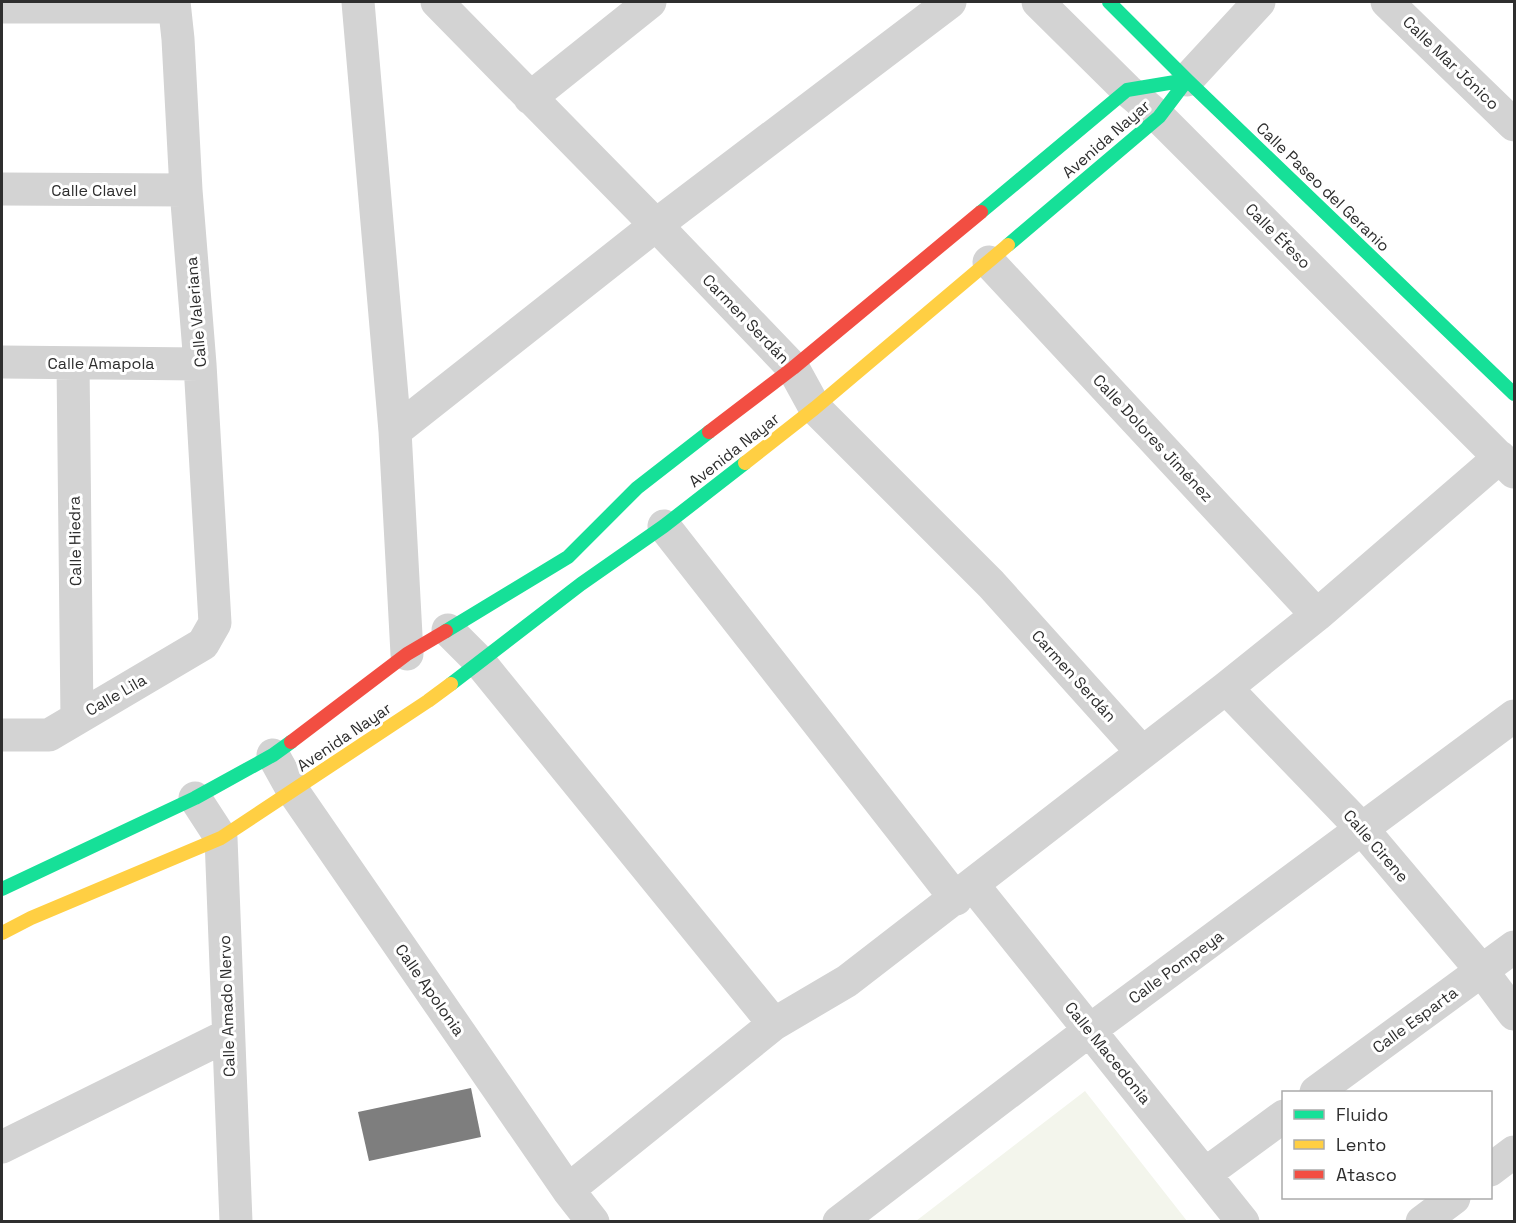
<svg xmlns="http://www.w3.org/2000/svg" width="1516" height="1223" font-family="'Space Grotesk',sans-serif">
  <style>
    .green { fill: #f3f5ec }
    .building { fill: #7e7e7e }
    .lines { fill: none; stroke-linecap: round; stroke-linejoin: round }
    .street { stroke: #d3d3d3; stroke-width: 33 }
    .fast { stroke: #16e098; stroke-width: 14 }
    .slow { stroke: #ffcf43; stroke-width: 14 }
    .jam { stroke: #f24e42; stroke-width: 14 }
    .labels { text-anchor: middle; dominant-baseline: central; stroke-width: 6; stroke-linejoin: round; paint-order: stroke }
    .street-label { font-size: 16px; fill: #2e2e2e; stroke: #fff }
  </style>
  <rect width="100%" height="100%" fill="#fff"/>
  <path class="green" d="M1085,1091L1187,1221H916Z"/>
  <path class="building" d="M471,1088L481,1137L369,1161L358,1112Z"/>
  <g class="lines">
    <path class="street" d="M358,2L395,431L407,654
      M437,2L656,225L793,368L815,408L991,584L1142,752
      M1038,2L1127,90L1159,117L1514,472
      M1387,2L1514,125
      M2,7H174
      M1187,80L1259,2
      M530,98L650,2
      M2,189L186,190
      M989,262L1317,615
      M2,362L200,364
      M73,363L77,718
      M395,431L656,225L950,2
      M664,526L956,899
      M448,630L478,660L774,1024
      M1226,688L1363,830L1482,971L1514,1014
      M2,735H49L203,644L215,623L200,364L186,190L178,39L174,2
      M273,755L293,791L568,1190L593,1222
      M195,798L221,838L236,1222
      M973,885L1243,1222
      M1316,1092L1514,947
      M2,1147L228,1035
      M1490,1170L1514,1152
      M1205,1174L1284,1116
      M568,1190L774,1024L847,981L1226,688L1317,615L1500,457
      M839,1222L1090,1030L1514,716
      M1422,1222L1454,1198"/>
    <path class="fast" d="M1109,2L1187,80L1514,394
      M981,212L1127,90L1187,80
      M1008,245L1159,117L1187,80
      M446,631L568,557L637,488L709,432
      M451,684L581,584L664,526L745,463
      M2,889L195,798L273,755L291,742"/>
    <path class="slow" d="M745,463L815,408L1008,245
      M2,933L31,918L221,838L428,701L451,684"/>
    <path class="jam" d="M709,432L793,368L981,212
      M291,742L407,654L446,631"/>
  </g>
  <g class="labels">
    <g class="street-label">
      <text transform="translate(1451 63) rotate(44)">Calle Mar Jónico</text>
      <text transform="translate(1106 139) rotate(-41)">Avenida Nayar</text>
      <text transform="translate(1323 187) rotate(44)">Calle Paseo del Geranio</text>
      <text x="94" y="190">Calle Clavel</text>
      <text transform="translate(1278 236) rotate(45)">Calle Éfeso</text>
      <text transform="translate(196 312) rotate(-95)">Calle Valeriana</text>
      <text transform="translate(746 319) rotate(46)">Carmen Serdán</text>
      <text x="101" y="363">Calle Amapola</text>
      <text transform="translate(1153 438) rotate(47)">Calle Dolores Jiménez</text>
      <text transform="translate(734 450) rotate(-38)">Avenida Nayar</text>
      <text transform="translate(75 541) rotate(-91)">Calle Hiedra</text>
      <text transform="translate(1074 676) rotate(48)">Carmen Serdán</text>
      <text transform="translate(116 695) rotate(-30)">Calle Lila</text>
      <text transform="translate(344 737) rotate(-34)">Avenida Nayar</text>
      <text transform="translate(1376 846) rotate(49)">Calle Cirene</text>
      <text transform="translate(1176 967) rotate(-36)">Calle Pompeya</text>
      <text transform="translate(430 990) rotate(55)">Calle Apolonia</text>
      <text transform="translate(227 1006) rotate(-92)">Calle Amado Nervo</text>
      <text transform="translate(1415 1020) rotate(-36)">Calle Esparta</text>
      <text transform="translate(1108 1053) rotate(51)">Calle Macedonia</text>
    </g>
  </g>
  <rect width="1516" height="1223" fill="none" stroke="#2e2e2e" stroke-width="6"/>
  <rect x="1282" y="1091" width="210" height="108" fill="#ffffff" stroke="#ababab" stroke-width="1.5"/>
  <rect x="1294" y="1110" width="30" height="9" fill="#16e098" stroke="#ababab" stroke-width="1.5"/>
  <text x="1336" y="1121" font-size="18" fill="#2e2e2e">Fluido</text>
  <rect x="1294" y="1140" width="30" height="9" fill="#ffcf43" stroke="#ababab" stroke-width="1.5"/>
  <text x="1336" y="1151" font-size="18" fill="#2e2e2e">Lento</text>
  <rect x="1294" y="1170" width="30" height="9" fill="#f24e42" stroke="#ababab" stroke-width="1.5"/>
  <text x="1336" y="1181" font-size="18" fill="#2e2e2e">Atasco</text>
</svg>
